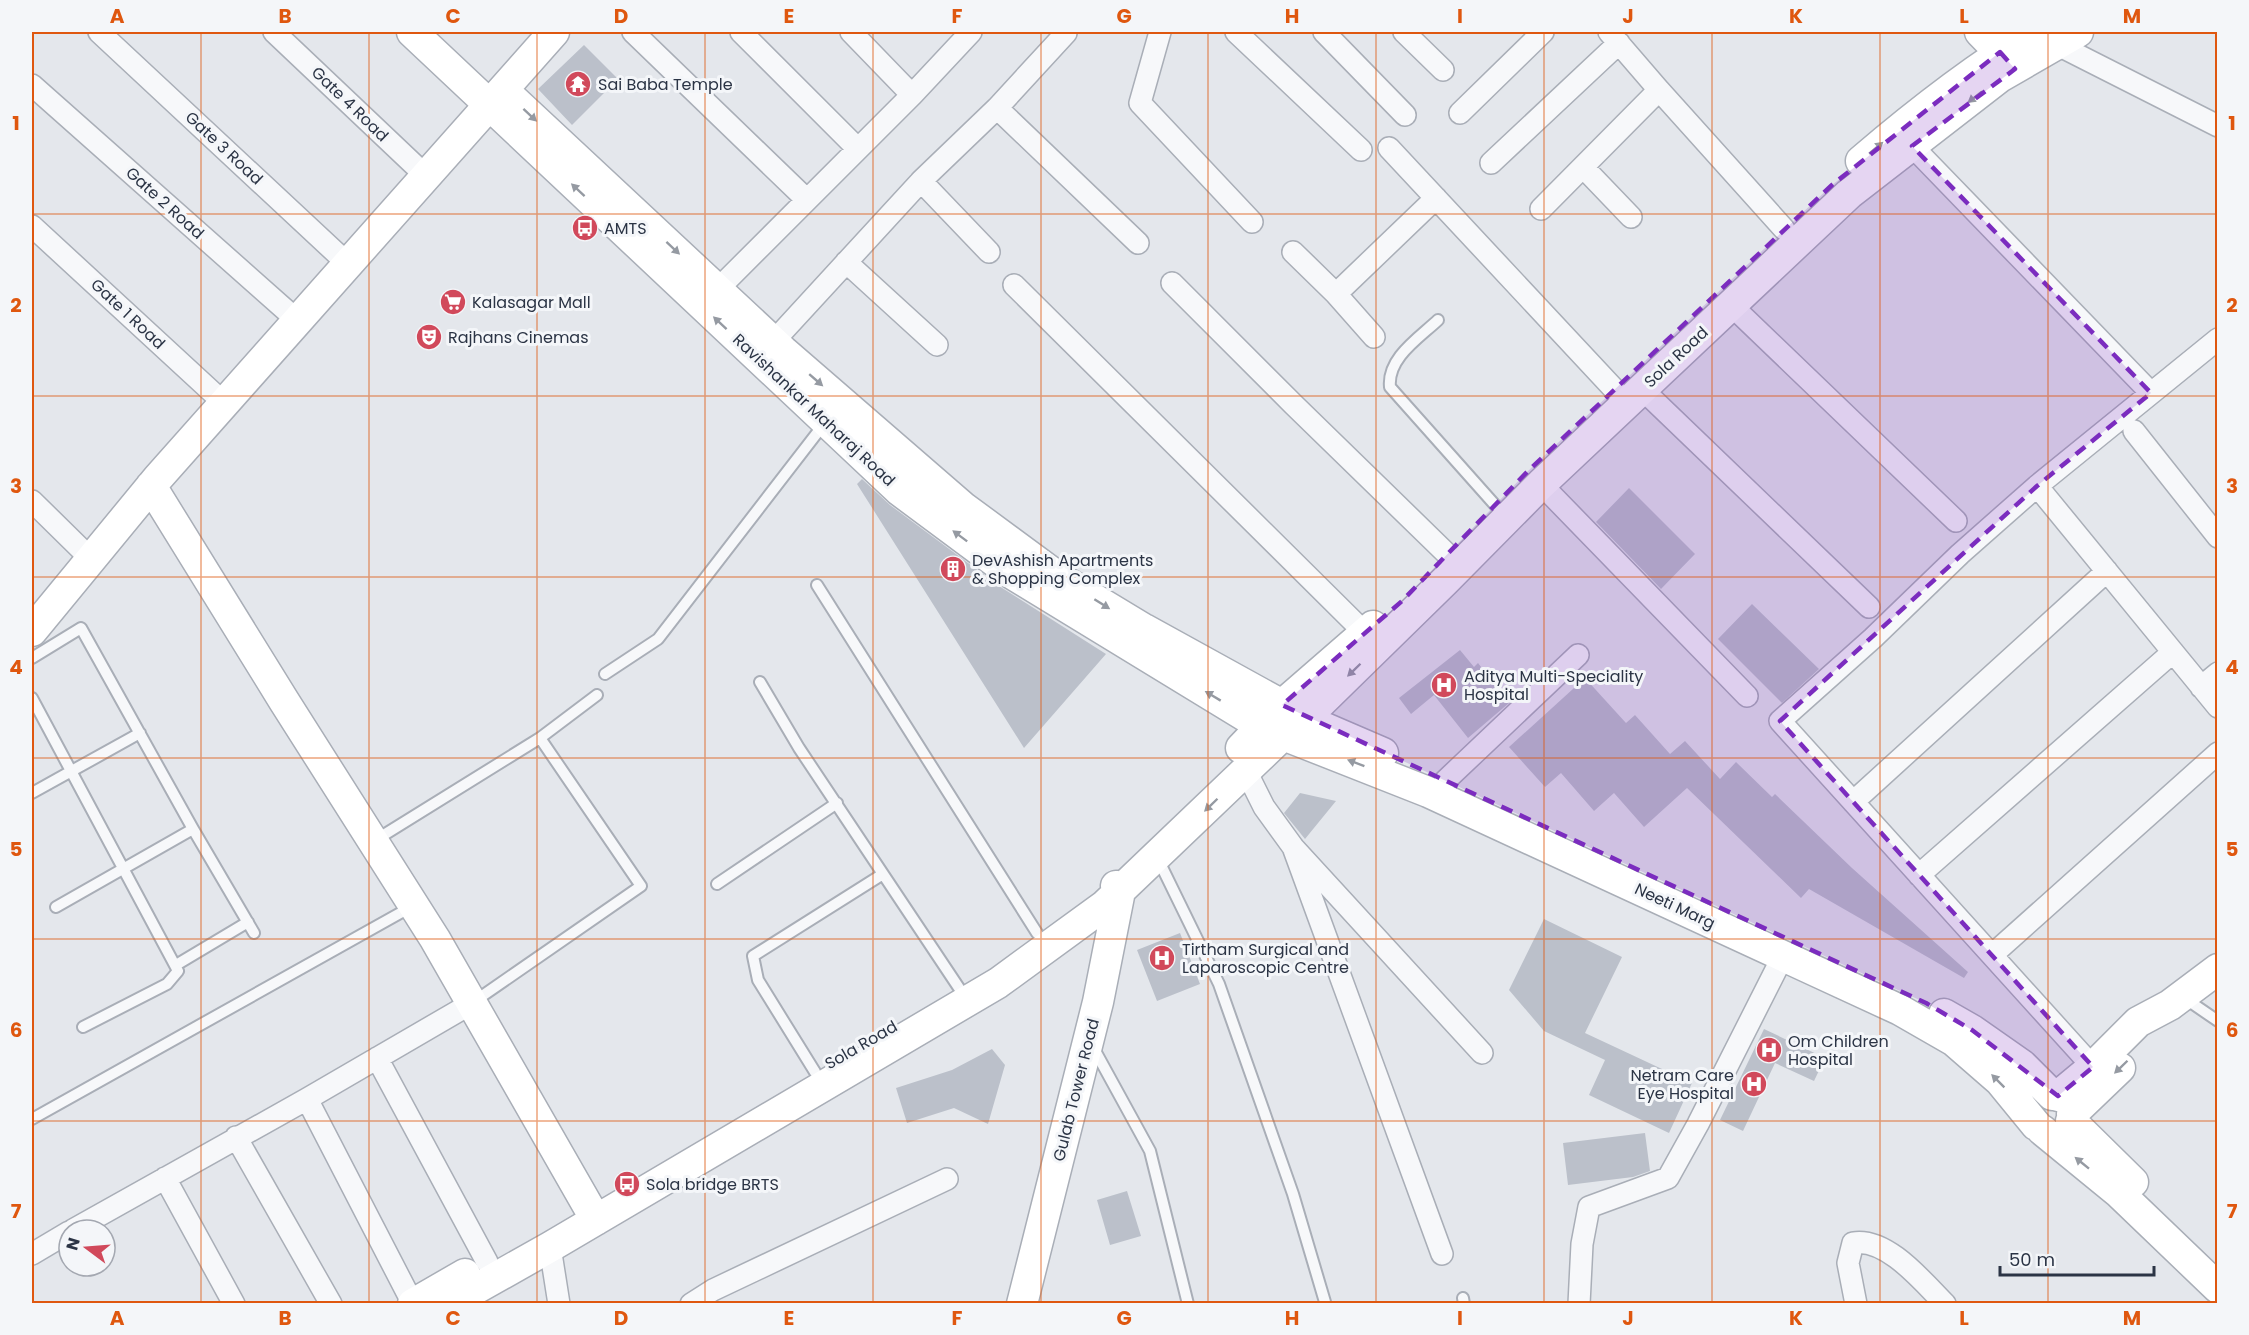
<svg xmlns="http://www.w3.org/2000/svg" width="2249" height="1335" font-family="Poppins,sans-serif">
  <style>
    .building { fill: #bbc0ca }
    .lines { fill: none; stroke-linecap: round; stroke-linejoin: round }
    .lane-casing { stroke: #a9aeb7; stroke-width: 14 }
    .street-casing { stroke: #a9aeb7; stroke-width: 24 }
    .secondary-casing { stroke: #a9aeb7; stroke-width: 33 }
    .lane { stroke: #f7f8fa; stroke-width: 10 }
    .street { stroke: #f7f8fa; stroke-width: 21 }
    .secondary { stroke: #fff; stroke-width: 30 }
    .oneway { fill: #959aa2 }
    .marked { fill: #7b2cbf; fill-opacity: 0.2; stroke: #7b2cbf; stroke-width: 4.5; stroke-dasharray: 12 8; stroke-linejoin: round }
    .grid { fill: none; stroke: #df570f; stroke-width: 1.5; stroke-opacity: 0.55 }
    .labels { text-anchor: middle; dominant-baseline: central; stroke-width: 6; stroke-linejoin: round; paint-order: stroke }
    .poi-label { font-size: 16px; fill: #2b3445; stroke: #f4f6f9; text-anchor: start }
    .street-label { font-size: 16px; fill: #2b3445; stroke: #f4f6f9 }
    .neatline { fill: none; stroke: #df570f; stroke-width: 2 }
    .grid-label { font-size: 20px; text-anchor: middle; font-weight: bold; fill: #df570f }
  </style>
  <rect width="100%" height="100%" fill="#e4e7ec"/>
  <path class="building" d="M584,45L618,79L572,125L538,89Z
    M862,479L890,505L999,586L1106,654L1024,748L857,484Z
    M1629,488L1695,554L1661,589L1596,522Z
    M1752,604L1819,669L1782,703L1718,639Z
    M1460,650L1474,667L1478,663L1509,703L1468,738L1434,695L1411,714L1399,698Z
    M1585,678L1626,723L1635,715L1670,754L1685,741L1720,779L1736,762L1772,797L1775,794L1852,868L1968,972L1964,978L1809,889L1801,898L1687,788L1644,827L1614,793L1594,811L1561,773L1545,787L1509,747Z
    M1300,793L1336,801L1305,839L1284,813Z
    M1544,919L1622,957L1585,1033L1692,1083L1669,1133L1589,1095L1605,1060L1544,1031L1509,990Z
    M1180,933L1200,984L1157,1001L1137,950Z
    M1764,1029L1825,1058L1814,1081L1775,1063L1743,1131L1720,1120Z
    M992,1049L1005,1065L988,1124L954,1108L907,1123L896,1088L952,1070Z
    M1645,1133L1650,1171L1633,1177L1568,1185L1563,1143Z
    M1127,1191L1141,1236L1110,1245L1097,1200Z"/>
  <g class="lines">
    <g class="lane-casing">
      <path id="lane" d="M1438,320C1419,338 1387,358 1390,387L1495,505
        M817,585L1037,933
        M32,658L81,628L193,829L254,933
        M605,674L658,639L824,424
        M760,682L799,748L883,874
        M32,698L178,971L167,984L83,1027
        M32,793L140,733
        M374,841L540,738L597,695
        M1157,857L1219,984L1293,1194L1325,1302
        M717,884L837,803
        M56,907L193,829
        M176,965L248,922
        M2183,997L2218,1021
        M472,1003L641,886L540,738
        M1093,1047L1150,1151L1188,1304
        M815,1072L758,980L753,956L883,874L959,988
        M32,1119L411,907
        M1463,1298L1464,1304"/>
    </g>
    <g class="street-casing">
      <path id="street" d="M99,32L348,264
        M274,32L426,176
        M633,32L807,200
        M741,32L858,149
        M851,32L912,95
        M1160,32L1140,103L1252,222
        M1236,32L1361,150
        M1324,32L1405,115
        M1404,32L1443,70
        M2056,44L2218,126
        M32,85L298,321
        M1659,90L1784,229
        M997,108L1138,243
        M1460,113L1543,32
        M1912,146L2151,393
        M1389,148L1614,389
        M1491,163L1619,43
        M1583,167L1631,217
        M921,181L997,108L1066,33L1064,32
        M1541,209L1659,90L1609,32
        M32,226L224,403
        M1293,252L1336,294
        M846,262L937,345
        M1172,283L1294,405L1447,554
        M1014,285L1365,633
        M717,290L912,95L971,32
        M1731,305L1956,521
        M1374,337L1336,294L1436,198
        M773,342L921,181L989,252
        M1642,389L1869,607
        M2134,431L2218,537
        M1541,484L1747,696
        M2037,486L2218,707
        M32,501L90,558
        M2201,687L2218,673
        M1246,771L1264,807L1293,847L1482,1053
        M1445,781L1578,655
        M1853,802L2107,571
        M1293,847L1442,1254
        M1919,875L2173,652
        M1992,955L2218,753
        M377,1058L487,1262
        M2093,1067L1780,721L1873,638L1960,554L2037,486L2218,339
        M307,1099L413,1304
        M236,1137L331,1304
        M165,1178L234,1304
        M73,1230L307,1099L472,1003
        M550,1247L559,1304
        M32,1254L69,1232
        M691,1304L713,1290L947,1179
        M1579,1304L1582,1244L1589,1207L1668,1178L1698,1124L1783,956
        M1856,1304L1848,1263L1853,1243C1887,1237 1923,1282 1945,1304"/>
    </g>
    <g class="secondary-casing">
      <path id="secondary" d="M412,32L900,491L1009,572L1263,727L1428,792L1900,1010L1954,1041L2000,1081L2036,1125
        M1980,32L2013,66
        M503,90L783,351L963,507L1058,577L1144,629L1282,705L1304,719L1383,753
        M1861,161C1916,114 1973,69 2035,32
        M151,486L284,701L435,939L596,1220
        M32,631L157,479L554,32
        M1241,748L1282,705L1373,626
        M1944,1014L1972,1030L2022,1065L2052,1095
        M2058,1096L2093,1067L2138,1022L2170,1005L2218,969
        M2072,1114L2120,1068
        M2071,1121L2133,1182
        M2042,1130L2119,1193L2218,1288
        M413,1304L465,1274
        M449,1304L550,1247L998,983L1105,905L1283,735L1304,719L1445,581L1541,484L1849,194L2000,77L2078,32
        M1022,1304L1098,1002L1120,891L1116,886"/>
    </g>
    <use href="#lane" class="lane"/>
    <use href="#street" class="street"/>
    <use href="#secondary" class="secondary"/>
  </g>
  <defs><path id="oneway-solid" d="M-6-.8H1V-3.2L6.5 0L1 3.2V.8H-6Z" transform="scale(1.5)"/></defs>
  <g class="oneway">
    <use href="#oneway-solid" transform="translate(1975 97) rotate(142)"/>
    <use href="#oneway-solid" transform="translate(530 115) rotate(43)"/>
    <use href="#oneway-solid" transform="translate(1876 148) rotate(-40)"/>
    <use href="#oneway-solid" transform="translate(578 190) rotate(-137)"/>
    <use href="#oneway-solid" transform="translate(673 248) rotate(43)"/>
    <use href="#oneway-solid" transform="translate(720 323) rotate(-137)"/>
    <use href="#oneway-solid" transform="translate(816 380) rotate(41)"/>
    <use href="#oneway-solid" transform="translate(960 536) rotate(-143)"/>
    <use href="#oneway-solid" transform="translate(1102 604) rotate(32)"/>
    <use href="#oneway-solid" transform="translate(1354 670) rotate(136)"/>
    <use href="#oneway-solid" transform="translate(1213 696) rotate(-149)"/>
    <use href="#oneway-solid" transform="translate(1356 763) rotate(-159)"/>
    <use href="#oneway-solid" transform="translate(1211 805) rotate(136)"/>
    <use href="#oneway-solid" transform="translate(2121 1067) rotate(136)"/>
    <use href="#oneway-solid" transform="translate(1998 1081) rotate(-135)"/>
    <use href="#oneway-solid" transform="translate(2082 1163) rotate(-141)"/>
  </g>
  <path class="marked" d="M2000,52L2015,69L1912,146L2151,393L2037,486L1780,721L2093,1067L2058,1096L1972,1030L1926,1003L1282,705L1402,601L1528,471L1832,185Z"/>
  <path class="grid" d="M201,32V1304M369,32V1304M537,32V1304M705,32V1304M873,32V1304M1041,32V1304M1208,32V1304M1376,32V1304M1544,32V1304M1712,32V1304M1880,32V1304M2048,32V1304M32,214H2218M32,396H2218M32,577H2218M32,758H2218M32,939H2218M32,1121H2218"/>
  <defs>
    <g id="temple-disc" transform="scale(1.35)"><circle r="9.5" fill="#d1495b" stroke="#f4f6f9"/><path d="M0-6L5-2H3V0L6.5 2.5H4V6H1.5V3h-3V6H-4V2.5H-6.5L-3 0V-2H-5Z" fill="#fff"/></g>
    <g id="bus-disc" transform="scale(1.35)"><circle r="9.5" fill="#d1495b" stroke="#f4f6f9"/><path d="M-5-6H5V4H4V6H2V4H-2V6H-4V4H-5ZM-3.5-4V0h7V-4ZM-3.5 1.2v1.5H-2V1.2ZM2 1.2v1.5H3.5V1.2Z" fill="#fff"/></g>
    <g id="supermarket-disc" transform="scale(1.35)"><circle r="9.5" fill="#d1495b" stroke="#f4f6f9"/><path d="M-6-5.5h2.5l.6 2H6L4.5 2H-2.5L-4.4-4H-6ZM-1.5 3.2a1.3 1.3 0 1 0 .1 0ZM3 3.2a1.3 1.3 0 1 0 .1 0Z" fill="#fff"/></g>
    <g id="theatre-disc" transform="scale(1.35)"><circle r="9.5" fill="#d1495b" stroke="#f4f6f9"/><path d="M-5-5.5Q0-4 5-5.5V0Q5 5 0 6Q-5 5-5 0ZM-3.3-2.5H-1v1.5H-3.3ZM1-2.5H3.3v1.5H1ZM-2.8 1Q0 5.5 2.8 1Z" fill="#fff"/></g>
    <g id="building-disc" transform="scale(1.35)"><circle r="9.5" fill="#d1495b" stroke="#f4f6f9"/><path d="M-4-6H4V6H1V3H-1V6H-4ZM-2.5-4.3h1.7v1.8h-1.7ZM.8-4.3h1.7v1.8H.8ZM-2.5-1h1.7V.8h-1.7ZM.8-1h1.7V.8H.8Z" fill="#fff"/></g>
    <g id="hospital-disc" transform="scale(1.35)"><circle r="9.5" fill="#d1495b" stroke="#f4f6f9"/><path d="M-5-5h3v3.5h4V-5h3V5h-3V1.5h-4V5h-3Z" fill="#fff"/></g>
  </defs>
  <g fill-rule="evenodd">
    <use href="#temple-disc" x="578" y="84"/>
    <use href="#bus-disc" x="585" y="228"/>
    <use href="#supermarket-disc" x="453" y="302"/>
    <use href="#theatre-disc" x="429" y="337"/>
    <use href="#building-disc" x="953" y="569"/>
    <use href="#hospital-disc" x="1444" y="685"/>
    <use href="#hospital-disc" x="1162" y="958"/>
    <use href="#hospital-disc" x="1769" y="1050"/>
    <use href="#hospital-disc" x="1754" y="1084"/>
    <use href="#bus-disc" x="627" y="1184"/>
  </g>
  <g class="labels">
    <g class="poi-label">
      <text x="598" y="84">Sai Baba Temple</text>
      <text x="604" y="228">AMTS</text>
      <text x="472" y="302">Kalasagar Mall</text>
      <text x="448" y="337">Rajhans Cinemas</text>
      <text x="972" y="560">DevAshish Apartments<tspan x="972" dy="18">&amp; Shopping Complex</tspan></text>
      <text x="1464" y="676">Aditya Multi-Speciality<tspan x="1464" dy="18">Hospital</tspan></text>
      <text x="1182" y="949">Tirtham Surgical and<tspan x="1182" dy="18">Laparoscopic Centre</tspan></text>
      <text x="1788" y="1041">Om Children<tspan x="1788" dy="18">Hospital</tspan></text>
      <text x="1734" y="1075" text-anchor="end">Netram Care<tspan x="1734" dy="18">Eye Hospital</tspan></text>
      <text x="646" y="1184">Sola bridge BRTS</text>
    </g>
    <g class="street-label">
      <text transform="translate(350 104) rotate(44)">Gate 4 Road</text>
      <text transform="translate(224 148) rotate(43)">Gate 3 Road</text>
      <text transform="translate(165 203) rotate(42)">Gate 2 Road</text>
      <text transform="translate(128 314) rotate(43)">Gate 1 Road</text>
      <text transform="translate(1676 357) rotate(-43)">Sola Road</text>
      <text transform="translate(814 410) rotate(43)">Ravishankar Maharaj Road</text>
      <text transform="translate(1675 906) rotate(25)">Neeti Marg</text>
      <text transform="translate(861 1045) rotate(-30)">Sola Road</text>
      <text transform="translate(1076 1090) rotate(-76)">Gulab Tower Road</text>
    </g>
  </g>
  <rect width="2249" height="1335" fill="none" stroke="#f4f6f9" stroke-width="66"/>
  <g transform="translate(87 1248) rotate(286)"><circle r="28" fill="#f4f6f9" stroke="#a4a8b1" stroke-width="1.5"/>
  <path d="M0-4.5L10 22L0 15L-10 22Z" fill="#d1495b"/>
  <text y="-9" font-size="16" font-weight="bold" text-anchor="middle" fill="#2b3445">N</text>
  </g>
  <path d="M2000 1266v9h154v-9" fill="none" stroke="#2b3445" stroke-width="3"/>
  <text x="2009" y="1266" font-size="18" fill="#2b3445" stroke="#f4f6f9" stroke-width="4.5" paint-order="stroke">50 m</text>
  <rect x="33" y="33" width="2183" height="1269" class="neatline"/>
  <g class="grid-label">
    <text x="117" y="23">A</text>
    <text x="285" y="23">B</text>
    <text x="453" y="23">C</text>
    <text x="621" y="23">D</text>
    <text x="789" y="23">E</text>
    <text x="957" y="23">F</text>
    <text x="1124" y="23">G</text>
    <text x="1292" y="23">H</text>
    <text x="1460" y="23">I</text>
    <text x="1628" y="23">J</text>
    <text x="1796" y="23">K</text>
    <text x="1964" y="23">L</text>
    <text x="2132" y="23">M</text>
    <text x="16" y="130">1</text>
    <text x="2232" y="130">1</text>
    <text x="16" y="312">2</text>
    <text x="2232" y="312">2</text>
    <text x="16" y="493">3</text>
    <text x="2232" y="493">3</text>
    <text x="16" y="674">4</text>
    <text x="2232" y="674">4</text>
    <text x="16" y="856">5</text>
    <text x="2232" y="856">5</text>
    <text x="16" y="1037">6</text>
    <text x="2232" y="1037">6</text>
    <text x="16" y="1218">7</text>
    <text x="2232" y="1218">7</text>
    <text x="117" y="1325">A</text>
    <text x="285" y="1325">B</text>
    <text x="453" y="1325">C</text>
    <text x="621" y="1325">D</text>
    <text x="789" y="1325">E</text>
    <text x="957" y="1325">F</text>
    <text x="1124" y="1325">G</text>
    <text x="1292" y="1325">H</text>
    <text x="1460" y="1325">I</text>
    <text x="1628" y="1325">J</text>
    <text x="1796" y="1325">K</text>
    <text x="1964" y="1325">L</text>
    <text x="2132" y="1325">M</text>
  </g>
</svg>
